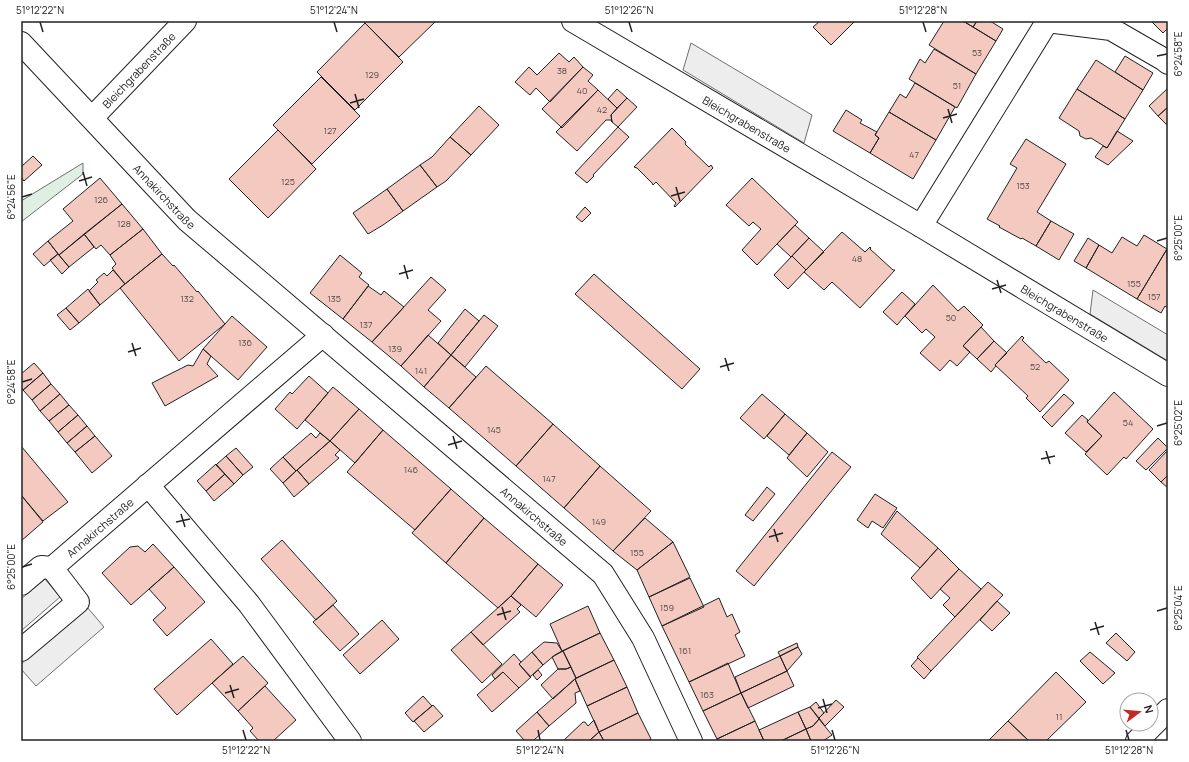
<svg xmlns="http://www.w3.org/2000/svg" width="1189" height="762" font-family="Manrope,sans-serif">
  <style>
    .green { fill: #e0efe3; stroke: #6f6f6f }
    .parking { fill: #ededed; stroke: #6f6f6f }
    .building { fill: #f3c9c0; stroke: #222 }
    .lines { fill: none; stroke-linecap: round; stroke-linejoin: round }
    .street-casing { stroke: #222; stroke-width: 24 }
    .secondary-casing { stroke: #222; stroke-width: 24 }
    .street { stroke: #fff; stroke-width: 22 }
    .secondary { stroke: #fff; stroke-width: 22 }
    .ticks { fill: none; stroke: #222; stroke-width: 1.5 }
    .labels { text-anchor: middle; dominant-baseline: central; stroke-width: 3; stroke-linejoin: round; paint-order: stroke }
    .number-label { font-size: 9px; fill: #564c4a }
    .street-label { font-size: 11px; fill: #222; stroke: #fff }
    .neatline { fill: none; stroke: #222; stroke-width: 1.5 }
    .ticks-label { font-size: 10px; text-anchor: middle; fill: #222 }
  </style>
  <rect width="100%" height="100%" fill="#fff"/>
  <path class="green" d="M83,163V174L21,222V201Z"/>
  <path class="parking" d="M691,43L812,115L804,143L683,70Z
    M1093,290L1168,335V361L1090,314Z
    M45,579L60,597L21,631V599Z
    M87,607L104,627L36,686L21,669V664Z"/>
  <path class="building" d="M363,21H436L399,57Z
    M820,21H855L831,45L813,27Z
    M944,21H963L996,41L976,74L929,45Z
    M963,21H977L973,27Z
    M977,21H990L1003,29L996,41L973,27Z
    M1151,21H1168V28L1163,33Z
    M365,23L403,62L355,110L317,72Z
    M934,49L976,74L957,108L909,79L920,59L925,63Z
    M559,53L569,62L574,57L583,67L550,102L536,88L530,95L515,82L529,67L537,75Z
    M1125,56L1153,73L1143,90L1115,72Z
    M1096,60L1143,90L1125,119L1077,89Z
    M583,67L593,75L588,81L598,90L562,128L542,109Z
    M321,77L360,116L312,164L273,125Z
    M915,83L955,107L936,140L889,112L900,94L906,98Z
    M1168,88V107L1158,116L1149,106Z
    M617,89L627,98L617,108L608,99Z
    M1077,89L1125,119L1107,148L1091,138L1086,139L1080,136L1079,131L1059,118Z
    M598,90L617,108L611,115L612,122L611,120H606L577,151L556,132Z
    M627,98L637,107L618,127L612,122L611,115Z
    M479,106L499,125L471,155L450,137Z
    M1168,107V126L1158,116Z
    M846,110L862,120L860,123L877,132L875,135L879,138L870,153L833,131Z
    M889,112L936,140L913,179L870,153L879,138L875,135Z
    M618,127L629,137L593,175L594,176L587,183L575,173Z
    M672,128L686,142L685,144L709,167L711,165L713,168L675,207L674,206L676,203L656,182L653,185L652,183L637,168L634,167Z
    M278,130L316,169L268,218L229,179Z
    M1117,131L1133,141L1108,165L1095,157L1103,146L1107,148Z
    M450,137L471,155L446,181L437,187L420,165L432,157Z
    M1026,139L1066,164L1037,212L1051,221L1036,246L1022,238L1021,239L999,227L1000,226L987,219L1017,168L1010,164Z
    M33,156L42,165L24,181L21,177V167Z
    M420,165L437,187L403,211L387,189Z
    M100,178L122,204L59,255L48,241L73,221L63,209Z
    M752,178L798,222L757,265L742,250L761,229L753,222L749,226L726,205Z
    M387,189L403,211L383,225L368,234L353,213Z
    M122,204L143,229L110,255L101,245L96,249L84,234Z
    M585,207L591,213L582,222L576,217Z
    M1051,221L1074,234L1059,260L1036,246Z
    M795,225L809,238L791,257L777,244Z
    M143,229L162,254L125,284L112,268L116,264L110,255Z
    M842,232L865,252L870,247L871,248L870,249L893,270H895L860,308L832,282L824,290L804,272Z
    M84,234L94,247L69,267L59,255Z
    M1144,235L1167,249L1137,299L1086,268L1099,245L1112,253L1122,237L1137,246Z
    M809,238L824,252L806,270L792,256Z
    M1088,238L1099,245L1086,268L1074,261Z
    M48,241L58,254L44,266L33,254Z
    M1167,249L1168,308L1165,306L1161,313L1137,299Z
    M58,254L69,267L62,274L50,260Z
    M162,254L173,266L174,265L197,292L198,291L225,324L179,361L120,288Z
    M340,255L362,273L359,277L369,285L343,319L310,293Z
    M792,256L806,270L788,289L774,275Z
    M113,270L125,284L100,305L89,291L98,282L96,280L104,273L107,276Z
    M594,274L700,369L682,389L575,294Z
    M431,277L446,290L428,310L441,321L401,366L372,342Z
    M933,285L958,311L964,306L983,325L963,346L970,352L957,366L950,360L940,371L920,353L935,337L926,329L922,333L905,316Z
    M368,286L381,295L384,291L404,307L372,342L343,319Z
    M88,289L100,305L79,323L66,308Z
    M902,292L915,304L897,325L883,312Z
    M66,308L79,323L70,330L57,315Z
    M465,309L479,321L451,355L438,343Z
    M484,315L498,326L465,367L451,355Z
    M232,316L267,347L238,380L203,349Z
    M981,327L994,341L977,359L963,346Z
    M428,335L451,355L424,387L401,366Z
    M1022,336L1024,338L1022,340L1046,363L1049,361L1050,362L1069,380L1040,412L1026,398L1028,396L995,365Z
    M994,341L1007,353L995,365L996,366L991,372L977,359Z
    M203,349L211,356L207,364L218,376L165,406L152,383L188,365L193,366Z
    M451,355L476,377L449,408L424,387Z
    M34,363L43,373L23,390L21,387V374Z
    M486,366L553,424L516,466L449,408Z
    M43,373L51,384L32,400L23,390Z
    M309,376L328,393L297,429L275,409L290,392L292,394Z
    M51,384L60,394L40,411L32,400Z
    M333,387L359,409L330,441L305,420Z
    M1114,392L1153,429L1126,459L1124,457L1107,475L1085,454L1102,436L1087,422Z
    M60,394L69,405L49,421L40,411Z
    M762,394L785,414L764,439L740,418Z
    M1064,394L1074,403L1052,427L1042,417Z
    M69,405L78,415L58,432L49,421Z
    M359,409L383,430L355,463L330,441Z
    M785,414L807,433L789,455L767,436Z
    M78,415L87,426L67,443L58,432Z
    M1082,415L1088,420L1087,422L1102,436L1086,452L1065,433Z
    M553,424L600,466L564,508L516,466Z
    M87,426L95,436L75,452L67,443Z
    M383,430L451,489L415,530L347,472Z
    M311,433L316,438L320,433L330,441L296,471L283,457Z
    M807,433L828,452L807,477L787,458Z
    M95,436L112,456L92,473L75,452Z
    M1158,438L1168,448L1146,470L1136,461Z
    M330,441L340,450L335,455L339,458L309,484L297,470Z
    M21,446L68,502L43,521L21,495Z
    M236,448L253,467L243,475L226,456Z
    M1168,450V475L1161,482L1149,470Z
    M832,452L851,467L754,586L736,571Z
    M226,456L243,475L234,484L216,465Z
    M283,457L296,471L283,483L270,469Z
    M216,464L225,474L206,491L197,481Z
    M600,466L651,511L613,551L564,508Z
    M297,470L309,484L294,497L283,483Z
    M225,474L234,484L214,501L206,491Z
    M1168,475V488L1161,482Z
    M767,487L775,494L753,521L745,515Z
    M451,489L484,518L446,563L412,533Z
    M875,494L897,508L883,528L872,521L868,528L857,520Z
    M21,495L43,522L21,541Z
    M897,511L938,548L920,568L881,534Z
    M484,518L538,564L511,596L498,608L446,563Z
    M645,518L673,542L637,570L613,551Z
    M282,540L337,601L316,620L261,559Z
    M673,542L690,577L649,597L637,570Z
    M153,544L174,567L131,605L102,573L130,547L138,546L145,552Z
    M938,548L959,569L931,599L911,578Z
    M538,564L563,585L536,617L511,596Z
    M174,567L205,602L167,636L153,620L166,608L149,589Z
    M959,569L981,589L955,617L943,605L950,598L940,589Z
    M690,578L704,607L662,626L649,597Z
    M988,582L1003,595L931,671L917,657Z
    M511,596L521,605L517,609L520,612L483,645L471,632Z
    M719,598L727,617L732,614L740,632L735,635L745,656L689,682L662,626Z
    M997,601L1010,613L992,631L980,620Z
    M333,605L359,634L340,651L313,622Z
    M588,606L600,633L562,651L550,624Z
    M382,620L399,639L360,674L343,655Z
    M471,632L502,664L482,683L451,650Z
    M600,633L614,660L576,678L563,651Z
    M1116,633L1135,652L1127,661L1106,643Z
    M211,639L233,664L177,715L154,689Z
    M544,642L557,643L562,651L555,655L543,665L532,652Z
    M797,643L798,647L780,656L778,652Z
    M798,647L802,654L787,671L780,656Z
    M563,651L571,667L566,669H558L552,657Z
    M532,652L543,665L530,677L519,664Z
    M1090,652L1115,673L1103,684L1080,661Z
    M514,654L521,662L519,664L531,677L519,688L503,672L495,679L492,675Z
    M243,656L268,683L238,711L212,683Z
    M780,656L787,671L741,693L735,677Z
    M918,658L931,671L924,679L911,666Z
    M614,660L627,687L587,706L575,679Z
    M728,663L741,693L703,711L689,682Z
    M571,667L576,678L553,699L541,685L558,669H566Z
    M538,670L542,675L537,680L533,675Z
    M787,671L794,686L748,708L741,693Z
    M503,672L519,688L492,712L477,695Z
    M1056,672L1086,702L1046,741H1029L1008,721Z
    M575,679L580,691L575,693L576,703L549,726L537,712Z
    M265,686L296,720L273,741H259L250,731L253,728L238,711Z
    M627,687L638,713L599,732L587,706Z
    M741,693L755,721L717,739L703,711Z
    M423,696L432,706L413,722L405,713Z
    M836,700L844,707L825,726L819,718Z
    M816,702L824,713L819,718L810,707Z
    M433,705L443,716L424,732L414,721Z
    M810,707L819,719L813,726L806,729L798,712Z
    M537,712L549,726L533,741H525L516,731Z
    M798,712L806,729L781,741H764L759,730Z
    M638,713L651,739L648,741H604L599,732Z
    M819,719L832,735L823,741H811L806,729L813,726Z
    M594,720L599,732L589,741H563L583,722H585L588,726Z
    M755,721L764,741H718L717,739Z
    M1008,721L1029,741H988Z
    M806,729L811,741H781Z
    M599,732L604,741H589Z"/>
  <g class="lines">
    <g class="street-casing">
      <g id="street">
        <path id="s1" d="M573,21L921,226L1168,375"/>
        <path d="M1047,21L1111,29L1163,59L1168,63"/>
        <path id="s2" d="M92,118L185,21"/>
        <path d="M921,226L1047,22"/>
        <path d="M148,485L249,604L350,741"/>
        <path id="s3" d="M21,584L41,567L52,568L323,335"/>
        <path d="M21,650L78,602L52,568"/>
        <path d="M1137,741L1168,710"/>
      </g>
    </g>
    <g class="secondary-casing">
      <g id="secondary">
        <path id="s4" d="M21,43L187,220L603,574L643,638L691,741"/>
      </g>
    </g>
    <use href="#street" class="street"/>
    <use href="#secondary" class="secondary"/>
  </g>
  <path class="ticks" d="M40,22L43,32M334,22L337,32M629,22L632,32M923,22L926,32M1157,56L1167,54M355,94L359,108M350,103L364,99M948,109L952,123M943,118L957,114M83,172L87,186M79,181L92,177M676,187L680,201M671,196L685,192M22,197L32,194M1157,241L1167,238M404,265L408,279M399,274L413,270M997,280L1001,293M992,289L1006,285M132,343L136,356M128,352L141,348M725,358L729,371M720,367L734,363M22,382L32,379M1157,426L1167,423M453,436L457,449M448,445L462,441M1046,451L1050,464M1041,459L1055,456M181,514L185,527M176,522L190,519M774,529L778,542M769,537L783,533M22,567L32,564M502,607L506,620M1157,611L1167,608M497,615L511,611M1095,622L1099,635M1090,630L1104,626M230,685L234,698M225,693L239,689M823,699L827,713M818,708L832,704M243,730L246,740M538,730L540,740M832,730L835,740M1126,730L1129,740"/>
  <g class="labels">
    <g class="number-label">
      <text x="977" y="52">53</text>
      <text x="562" y="70">38</text>
      <text x="372" y="74">129</text>
      <text x="957" y="85">51</text>
      <text x="582" y="90">40</text>
      <text x="602" y="109">42</text>
      <text x="330" y="130">127</text>
      <text x="914" y="154">47</text>
      <text x="288" y="181">125</text>
      <text x="1023" y="185">153</text>
      <text x="101" y="199">126</text>
      <text x="124" y="223">128</text>
      <text x="857" y="258">48</text>
      <text x="1134" y="283">155</text>
      <text x="1154" y="296">157</text>
      <text x="187" y="298">132</text>
      <text x="334" y="298">135</text>
      <text x="951" y="317">50</text>
      <text x="366" y="324">137</text>
      <text x="245" y="342">136</text>
      <text x="395" y="348">139</text>
      <text x="1035" y="366">52</text>
      <text x="421" y="370">141</text>
      <text x="1128" y="422">54</text>
      <text x="494" y="429">145</text>
      <text x="411" y="469">146</text>
      <text x="549" y="478">147</text>
      <text x="599" y="521">149</text>
      <text x="637" y="552">155</text>
      <text x="667" y="607">159</text>
      <text x="685" y="650">161</text>
      <text x="707" y="694">163</text>
      <text x="1059" y="716">11</text>
    </g>
    <g class="street-label">
      <text stroke="none"><textPath href="#s2" startOffset="67">Bleichgrabenstraße</textPath></text>
      <text stroke="none"><textPath href="#s1" startOffset="202">Bleichgrabenstraße</textPath></text>
      <text stroke="none"><textPath href="#s4" startOffset="210">Annakirchstraße</textPath></text>
      <text stroke="none"><textPath href="#s1" startOffset="572">Bleichgrabenstraße</textPath></text>
      <text stroke="none"><textPath href="#s4" startOffset="699">Annakirchstraße</textPath></text>
      <text stroke="none"><textPath href="#s3" startOffset="100">Annakirchstraße</textPath></text>
    </g>
  </g>
  <rect width="1189" height="762" fill="none" stroke="#ffffff" stroke-width="44"/>
  <g transform="translate(1139 712) rotate(74)"><circle r="19" fill="#ffffff" stroke="#a7a7a7"/>
  <path d="M0-3L7 15L0 10L-7 15Z" fill="#c62828"/>
  <text y="-6" font-size="11" font-weight="bold" text-anchor="middle" fill="#222222">N</text>
  </g>
  <rect x="22" y="22" width="1145" height="718" class="neatline"/>
  <g class="ticks-label">
    <text x="40" y="14">51°12'22"N</text>
    <text x="334" y="14">51°12'24"N</text>
    <text x="629" y="14">51°12'26"N</text>
    <text x="923" y="14">51°12'28"N</text>
    <text transform="translate(1178 54) rotate(-90)" y="4">6°24'58"E</text>
    <text transform="translate(11 197) rotate(-90)" y="4">6°24'56"E</text>
    <text transform="translate(1178 238) rotate(-90)" y="4">6°25'00"E</text>
    <text transform="translate(11 382) rotate(-90)" y="4">6°24'58"E</text>
    <text transform="translate(1178 423) rotate(-90)" y="4">6°25'02"E</text>
    <text transform="translate(11 567) rotate(-90)" y="4">6°25'00"E</text>
    <text transform="translate(1178 608) rotate(-90)" y="4">6°25'04"E</text>
    <text x="246" y="754">51°12'22"N</text>
    <text x="540" y="754">51°12'24"N</text>
    <text x="835" y="754">51°12'26"N</text>
    <text x="1129" y="754">51°12'28"N</text>
  </g>
</svg>
